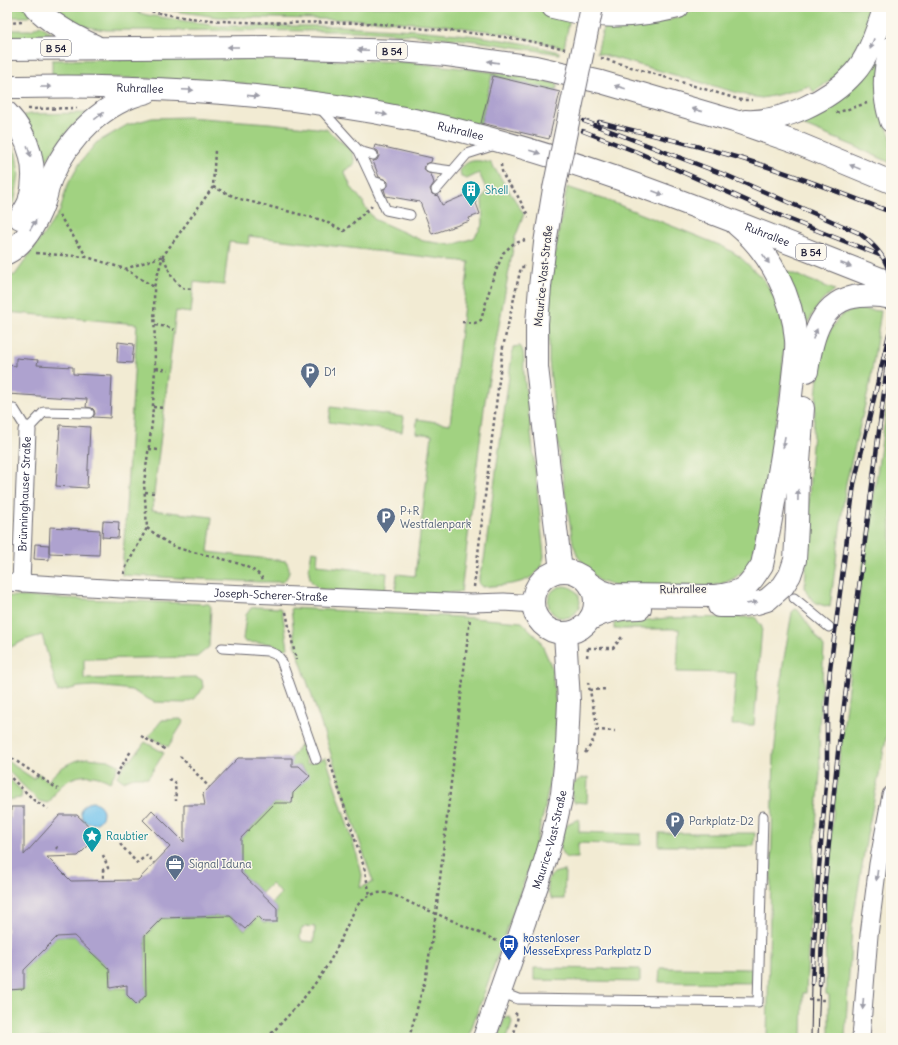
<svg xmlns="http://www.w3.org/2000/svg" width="898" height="1045" font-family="Delius,sans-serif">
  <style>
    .green { fill: #a1d281; stroke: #627a5e; fill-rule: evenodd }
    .water { fill: #71c3ed; stroke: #4a7294 }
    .building { fill: #aea2cf }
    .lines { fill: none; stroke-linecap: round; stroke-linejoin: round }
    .service-casing { stroke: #6b6870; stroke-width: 11 }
    .minor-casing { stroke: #6b6870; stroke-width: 19 }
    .tertiary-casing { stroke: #6b6870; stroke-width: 24 }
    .secondary-casing { stroke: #6b6870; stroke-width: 24 }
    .trunk-casing { stroke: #6b6870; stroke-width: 24 }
    .path { stroke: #6b6870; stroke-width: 2.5; stroke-dasharray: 3 3; stroke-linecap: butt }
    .service { stroke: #fff; stroke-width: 9 }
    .minor { stroke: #fff; stroke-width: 17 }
    .tertiary { stroke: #fff; stroke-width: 22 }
    .secondary { stroke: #fff; stroke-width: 22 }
    .trunk { stroke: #fff; stroke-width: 22 }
    .tram { stroke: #22223b; stroke-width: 1 }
    .rail-casing { stroke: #22223b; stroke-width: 4.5 }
    .rail { stroke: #fbf7ec; stroke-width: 3; stroke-dasharray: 9; stroke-linecap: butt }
    .secondary-bridge-casing { stroke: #6b6870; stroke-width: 24; stroke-linecap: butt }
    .secondary-bridge { stroke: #fff; stroke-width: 22 }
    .oneway { fill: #9c9ca7 }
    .labels { text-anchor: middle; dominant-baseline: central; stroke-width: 3; stroke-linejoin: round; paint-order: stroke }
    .shield { fill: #fbf7ec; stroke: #636270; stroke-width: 1 }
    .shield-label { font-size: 10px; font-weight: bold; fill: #22223b }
    .street-label { font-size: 11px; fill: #22223b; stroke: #fbf7ec }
    .culture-label { font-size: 11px; fill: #0d838f; stroke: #fbf7ec; text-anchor: start }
    .service-label { font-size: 11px; fill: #4e5e75; stroke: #fbf7ec; text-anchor: start }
    .transit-label { font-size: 11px; fill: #164399; stroke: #fbf7ec; text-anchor: start }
  </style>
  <rect width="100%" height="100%" fill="#fbf7ec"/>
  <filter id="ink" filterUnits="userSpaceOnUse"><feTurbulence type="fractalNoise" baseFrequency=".025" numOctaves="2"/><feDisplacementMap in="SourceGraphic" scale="8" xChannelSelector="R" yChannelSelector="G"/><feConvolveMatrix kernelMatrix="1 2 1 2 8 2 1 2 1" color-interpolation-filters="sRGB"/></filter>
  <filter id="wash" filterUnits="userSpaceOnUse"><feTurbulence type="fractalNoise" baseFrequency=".012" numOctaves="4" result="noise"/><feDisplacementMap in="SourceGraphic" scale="16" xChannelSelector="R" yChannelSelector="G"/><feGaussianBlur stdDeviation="0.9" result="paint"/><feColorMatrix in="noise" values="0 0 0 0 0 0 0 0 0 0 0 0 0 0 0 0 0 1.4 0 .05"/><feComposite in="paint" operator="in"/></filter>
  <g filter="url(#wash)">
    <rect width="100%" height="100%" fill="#f2ebd3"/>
    <path class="green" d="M7,7H26L33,13L28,17H7Z
      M63,7H120L147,15L217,26H339L416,30L477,36L528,44L559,52V54L476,41L417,35L354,31L106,30C87,28 69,22 52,12Z
      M145,7H533L570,18L564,48L509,34L444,25L368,20L218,17Z
      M702,7H878L854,63L814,92L809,86L777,95L762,98L749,96L597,53L604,25H635L670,20Z
      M891,22L885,41L887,127L891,138V163L854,146L795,122Z
      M40,25L58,38L7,39V30H31Z
      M259,58L406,62L453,67L521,76L558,84L556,91L492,75L480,125L239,83L196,80L52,76V60Z
      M87,113L70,128L45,162L36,137L22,116L30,114Z
      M188,117L269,123L326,129L350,149L353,154L355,164L344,171L351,187L364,203L363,204L374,219L423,241L452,245L474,238L483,224L482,200L487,191L479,173L467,179L461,177L460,170C468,158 478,160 491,163L524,214L515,238L485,401L461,592L425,594L395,593L397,574L415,576L432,435L416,433L417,419L450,424L469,262L249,236L248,244L229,242L224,285L194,282L191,313L176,311L152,510L212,517L208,552L286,561C291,569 290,575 283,582H259L122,575L137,324L7,312V277L15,275L60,211L67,186L80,163L96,143L127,125L152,118Z
      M7,140L16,153L19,174L15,199L7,213Z
      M567,187L609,201L722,246L739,256L763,279L771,291L778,305L785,332L782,379L777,417L758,527L755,556L745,570L733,579L721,584L698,588L614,586L599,581L578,557L573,543L565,494L557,436L549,361V301L551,274Z
      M784,270L835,290C820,301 815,309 807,325L805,326Z
      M858,309L881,311L870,384L846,483L830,607C815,604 811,601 805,588C808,532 809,476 814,420C817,391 818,340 839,318C844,312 851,311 858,309Z
      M520,346C526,353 523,366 524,375C532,435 538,496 544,556C539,587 506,584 482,587L479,584V576L484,560L513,347Z
      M891,380V714L867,835L852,927L845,1038H829V995L826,994L825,902L834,804L861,580Z
      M331,407L404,417L402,432L329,422Z
      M312,551L318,552L317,565L387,573L385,593L322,590C304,582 309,567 312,551Z
      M548 602a16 16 0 1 1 32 0a16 16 0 1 1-32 0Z
      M7,596L209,604L211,607L209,647L197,657L84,659V679L197,677L202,680L203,687L200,693L193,699L185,703L154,702L131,690L116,688L94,686L79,687L58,692L42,635L25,640L7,649Z
      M257,607L280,608L282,610L288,648L283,650C269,640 261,644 245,642L243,639L246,615L251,608Z
      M291,608L460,617L522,622L540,640L552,668L556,708V744L545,808L530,865L468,1038H7V989H24V970L57,937L74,936L109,969V988H127V996L135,1003H139L146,995L145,936L162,918L230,916L245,930L259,916L264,922H275L277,919V908L271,904L281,893L271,884L262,893L241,873L240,839L275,803H292V788L308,774L300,766H296L292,769L291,758L301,744L307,764L326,758L357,855L362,875L360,888L373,882L303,669L295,644ZM305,926L315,927L314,942L302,941L300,937L301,930Z
      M795,609L798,610L824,647L819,730L820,773L810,905L806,993H803L802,1038H767L774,755L783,664L792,612Z
      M755,617L762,627L754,725H732L736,673L677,672L679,629H614V623L668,618Z
      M180,719L184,721L168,747L149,736L162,720Z
      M145,742L164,753L148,778C139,776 131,777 123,781L117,776L128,759L131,760Z
      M87,758L108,760L119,765L110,782C93,772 72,773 58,789C54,793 52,801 47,803L39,801L7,770V761L34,779L38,773L48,781C60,767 68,762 87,758Z
      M7,777L22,791L21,798L7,800Z
      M588,777L587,803L574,802C568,789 573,779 588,777Z
      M579,819V832L641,834V845L578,843V858H566L562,853L560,845L564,829L569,823Z
      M659,833H755L754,846H659Z
      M561,871H565L564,899H552L548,893V879L554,873Z
      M534,968L640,969V982L534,980Z
      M660,968L752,969V983L659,982Z
      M510,1016L512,1022L507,1038H498L505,1017Z"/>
    <path class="water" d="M81 813a11 11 0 1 1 22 0a11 11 0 1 1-22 0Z"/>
    <g id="blocks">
      <path class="building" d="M493,76L560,92L549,139L481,123Z
        M375,145L432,158L431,162L426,164L424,168L426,172L431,174L434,183L430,189L432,194L438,196L442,205L472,192L480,214L469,218L470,221L432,234L420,202L386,196L384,189L388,186V182L386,180L379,177L373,161L377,160L379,156L378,151L374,149Z
        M118,342L134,344L132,363L117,362Z
        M16,358L38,360L37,365L73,367V374L112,376L110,418L93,417L95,414L94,410L92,408L86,407L87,399L7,394V365L16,366Z
        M60,425L90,427L87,488L56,486Z
        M103,521L119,522L118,538L102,537Z
        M50,527L100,530L99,555L49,553Z
        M35,544L49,545V560L34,559Z
        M238,758H292V766H299L310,776L293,793L292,803H275L241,838V873L277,908V922H264L258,916L245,929L230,916L162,918L145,935L146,995L137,1005L127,995V985L110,988L109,969L74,936L57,937L24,970V989L7,990V818H11V807H24V855L60,815H77L90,827V844L78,856L47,857L71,881L138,880L170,847L143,820L152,810L184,842V805H205L203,794Z"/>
    </g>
  </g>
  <g filter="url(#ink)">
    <use href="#blocks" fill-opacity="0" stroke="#6b6870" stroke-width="1"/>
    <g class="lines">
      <g class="service-casing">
        <path id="service" d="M320,108L359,151L373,181L382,184
          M359,151L373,155
          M430,168L452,171
          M373,181L386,210L410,215
          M436,190L467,154L495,145
          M7,409H14L27,430L44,412L89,413
          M794,598L829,627
          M222,648L267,651L277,655L281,660L316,759
          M500,992L518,999L758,1002L763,816"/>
      </g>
      <g class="minor-casing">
        <g id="minor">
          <path id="s1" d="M7,582L121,589L472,603L504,602L534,604"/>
          <path id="s2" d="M21,583L27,430"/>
          <path d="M861,1038L869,935L878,864L891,795"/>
        </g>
      </g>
      <g class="tertiary-casing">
        <path id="tertiary" d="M553,7C598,19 633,18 678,7"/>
      </g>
      <g class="secondary-casing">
        <g id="secondary">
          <path d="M554,189L545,243L540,287L537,323V367L561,571"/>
          <circle cx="564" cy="602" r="31"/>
          <path id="s3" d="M484,1038L542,871L552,838L562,794L567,746L569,701L565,633"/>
        </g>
      </g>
      <g class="trunk-casing">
        <g id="trunk">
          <path d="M35,7C51,24 73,36 95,46"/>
          <path d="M891,48C883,71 883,97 891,121"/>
          <path d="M7,49L266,47L401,51L447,55L535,67L601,82L734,121L797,143L891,182"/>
          <path id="s4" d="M7,87C38,87 68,86 99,87C204,89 310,98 414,120C579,155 734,222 891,283"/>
          <path d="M7,113C30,137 39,170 29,202C27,207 23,213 20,218"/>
          <path d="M745,121C782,123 830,100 854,73C870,56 877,28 885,7"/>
          <path d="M7,253C25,244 37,221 44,202C47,194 48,184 52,176C69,137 104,102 147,92"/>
          <path d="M807,371C812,338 820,299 860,296C870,295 881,295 891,298"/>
          <path d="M590,584L601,591L613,595L715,596C743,593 747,588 762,565C771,523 778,480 785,437C789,414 792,391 794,368C795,359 797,349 796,340C793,297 770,252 737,225"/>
          <path d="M719,606H737L757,603L767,600L783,586L790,575L795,560L797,525L798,476L803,408"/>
          <path d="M590,619C606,610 622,608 640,608"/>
        </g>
      </g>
      <path class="path" d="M134,7C210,28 286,21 363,23C385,24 406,27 427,29C473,33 519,37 565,49
        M7,23L23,22
        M601,58L741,100H752
        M28,109L77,108
        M836,113L867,103
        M501,164C502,179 509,183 517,195C521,202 525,210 529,217
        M213,187L240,199L322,220L344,231L372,206
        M59,215L87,257L125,269L163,256L172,277L182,288L193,289
        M36,253L87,257
        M125,269L154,287
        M462,322L475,323L481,320L492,281L503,253L513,244L525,240
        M155,325L168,327L174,330
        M156,368L169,370
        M153,407L164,408
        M149,449L159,450
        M145,492L154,493
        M147,528C157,535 167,544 178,548C199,555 252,561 263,579
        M124,574L125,569L147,528L144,483L152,423L155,368L154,287L163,256L213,187L215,150
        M474,587L503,347L521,267H525
        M286,612L296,660
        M588,648H613L622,637
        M587,657L588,648
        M590,690L608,689
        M596,730L615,731
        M141,736L166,750
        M585,753C592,744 596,736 597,724L588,682
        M7,755L58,789
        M180,756L209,787
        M329,759L364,867L370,895
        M7,774L35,801L48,809
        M116,775L131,751
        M169,779L175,782L176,801
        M120,844L137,863L147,855L154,863
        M56,849L59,846
        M103,855L108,868L103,870V881
        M809,1000H824
        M267,1038C291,1013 314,989 331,959C341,942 347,923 357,906C364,897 375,891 386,893C396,895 406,901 415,905C443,916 471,929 499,942
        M409,1038L426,976L436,913L470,618
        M513,1038L518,1016L513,1011"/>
      <use href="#service" class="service"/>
      <use href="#minor" class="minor"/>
      <use href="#tertiary" class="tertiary"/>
      <use href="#secondary" class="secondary"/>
      <use href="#trunk" class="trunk"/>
      <path class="tram" d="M889,335L890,328
        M811,1038L812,984
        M818,1038L820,984"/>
      <g class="rail-casing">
        <path id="rail" d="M584,121L728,176L859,233C877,247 887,258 891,280
          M599,122C648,134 697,145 746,160C795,175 843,194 891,212
          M583,131L637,152L788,219L882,256
          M890,328L891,316
          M812,984L817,891L827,773V707L830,670L854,484L889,334
          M820,984L824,893L838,752L884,392L887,362"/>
      </g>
      <use href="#rail" class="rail"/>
      <g class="secondary-bridge-casing">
        <path id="secondary-bridge" d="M554,189L592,7"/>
      </g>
      <use href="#secondary-bridge" class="secondary-bridge"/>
    </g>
    <defs><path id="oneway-solid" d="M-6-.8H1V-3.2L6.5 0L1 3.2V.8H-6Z"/></defs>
    <g class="oneway">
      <use href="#oneway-solid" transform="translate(872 44) rotate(110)"/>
      <use href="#oneway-solid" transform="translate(233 47) rotate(-180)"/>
      <use href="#oneway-solid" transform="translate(363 50) rotate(-178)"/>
      <use href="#oneway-solid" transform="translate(493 62) rotate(-172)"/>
      <use href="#oneway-solid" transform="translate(46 87)"/>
      <use href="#oneway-solid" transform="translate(620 87) rotate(-164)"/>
      <use href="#oneway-solid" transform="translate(188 90) rotate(2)"/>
      <use href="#oneway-solid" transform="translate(253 96) rotate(6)"/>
      <use href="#oneway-solid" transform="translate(697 110) rotate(-163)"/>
      <use href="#oneway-solid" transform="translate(382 114) rotate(10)"/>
      <use href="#oneway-solid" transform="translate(99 116) rotate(-38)"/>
      <use href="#oneway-solid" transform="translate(29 151) rotate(72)"/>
      <use href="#oneway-solid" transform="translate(535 152) rotate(17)"/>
      <use href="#oneway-solid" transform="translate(855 167) rotate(-158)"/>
      <use href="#oneway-solid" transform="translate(658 193) rotate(21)"/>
      <use href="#oneway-solid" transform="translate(33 225) rotate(-59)"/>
      <use href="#oneway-solid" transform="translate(766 259) rotate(55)"/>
      <use href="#oneway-solid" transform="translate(846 265) rotate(21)"/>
      <use href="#oneway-solid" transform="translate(815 334) rotate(-68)"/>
      <use href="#oneway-solid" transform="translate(784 442) rotate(100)"/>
      <use href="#oneway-solid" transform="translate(798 495) rotate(-89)"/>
      <use href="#oneway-solid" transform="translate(752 603) rotate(-9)"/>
      <use href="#oneway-solid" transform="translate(877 875) rotate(97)"/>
      <use href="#oneway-solid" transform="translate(863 1004) rotate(94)"/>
    </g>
  </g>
  <defs>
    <g id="building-pin" transform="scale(1)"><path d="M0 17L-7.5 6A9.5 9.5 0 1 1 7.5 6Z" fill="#0f9aa8" stroke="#fbf7ec"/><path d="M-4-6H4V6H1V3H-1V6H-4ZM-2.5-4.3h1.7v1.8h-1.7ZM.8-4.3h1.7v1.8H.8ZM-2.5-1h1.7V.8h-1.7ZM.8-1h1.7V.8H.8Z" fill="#fff"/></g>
    <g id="parking-pin" transform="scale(1)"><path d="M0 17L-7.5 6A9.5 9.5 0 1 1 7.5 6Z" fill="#5c6f8a" stroke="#fbf7ec"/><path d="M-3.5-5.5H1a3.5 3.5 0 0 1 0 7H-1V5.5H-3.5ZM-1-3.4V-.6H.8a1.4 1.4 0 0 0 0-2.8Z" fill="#fff"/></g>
    <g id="sight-pin" transform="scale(1)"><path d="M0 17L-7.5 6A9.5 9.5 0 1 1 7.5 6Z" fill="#0f9aa8" stroke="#fbf7ec"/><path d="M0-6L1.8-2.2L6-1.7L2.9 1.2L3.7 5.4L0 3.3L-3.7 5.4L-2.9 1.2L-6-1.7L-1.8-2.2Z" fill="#fff"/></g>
    <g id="office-pin" transform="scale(1)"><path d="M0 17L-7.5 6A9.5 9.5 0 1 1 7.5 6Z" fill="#5c6f8a" stroke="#fbf7ec"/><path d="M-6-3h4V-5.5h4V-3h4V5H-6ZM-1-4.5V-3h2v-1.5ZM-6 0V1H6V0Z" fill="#fff"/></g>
    <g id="bus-pin" transform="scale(1)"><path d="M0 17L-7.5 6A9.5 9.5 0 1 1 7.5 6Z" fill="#1a4fb4" stroke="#fbf7ec"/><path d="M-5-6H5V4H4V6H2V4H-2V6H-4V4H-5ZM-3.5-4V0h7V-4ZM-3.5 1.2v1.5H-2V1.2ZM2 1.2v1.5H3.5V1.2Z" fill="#fff"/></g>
  </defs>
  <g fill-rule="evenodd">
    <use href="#building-pin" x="471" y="190"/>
    <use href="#parking-pin" x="310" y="372"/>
    <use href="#parking-pin" x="386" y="517"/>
    <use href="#parking-pin" x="675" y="821"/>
    <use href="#sight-pin" x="92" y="836"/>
    <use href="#office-pin" x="175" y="864"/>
    <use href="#bus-pin" x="509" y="944"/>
  </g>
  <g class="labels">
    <g class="shield">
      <rect x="41" y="40" width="30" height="16" rx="3"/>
      <rect x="377" y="43" width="30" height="16" rx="3"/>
      <rect x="796" y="244" width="30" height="16" rx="3"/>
    </g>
    <g class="shield-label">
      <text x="56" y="48">B 54</text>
      <text x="392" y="51">B 54</text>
      <text x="811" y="252">B 54</text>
    </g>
    <g class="street-label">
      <text stroke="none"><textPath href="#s4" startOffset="133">Ruhrallee</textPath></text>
      <text stroke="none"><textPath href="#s4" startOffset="457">Ruhrallee</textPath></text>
      <text stroke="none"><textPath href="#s4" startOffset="781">Ruhrallee</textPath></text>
      <text transform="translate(543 276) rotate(-84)">Maurice-Vast-Straße</text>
      <text stroke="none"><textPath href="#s2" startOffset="89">Brünninghauser Straße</textPath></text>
      <text transform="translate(683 589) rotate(-1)">Ruhrallee</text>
      <text stroke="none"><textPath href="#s1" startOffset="264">Joseph-Scherer-Straße</textPath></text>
      <text stroke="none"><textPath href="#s3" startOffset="209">Maurice-Vast-Straße</textPath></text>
    </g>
    <g class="culture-label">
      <text x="485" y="190">Shell</text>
      <text x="106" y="836">Raubtier</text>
    </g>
    <g class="service-label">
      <text x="324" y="372">D1</text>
      <text x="400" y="511">P+R<tspan x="400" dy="13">Westfalenpark</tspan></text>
      <text x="689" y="821">Parkplatz-D2</text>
      <text x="189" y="864">Signal Iduna</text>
    </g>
    <g class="transit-label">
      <text x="523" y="938">kostenloser<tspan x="523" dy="13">MesseExpress Parkplatz D</tspan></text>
    </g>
  </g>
  <rect width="898" height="1045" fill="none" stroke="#fbf7ec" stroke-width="24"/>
</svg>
